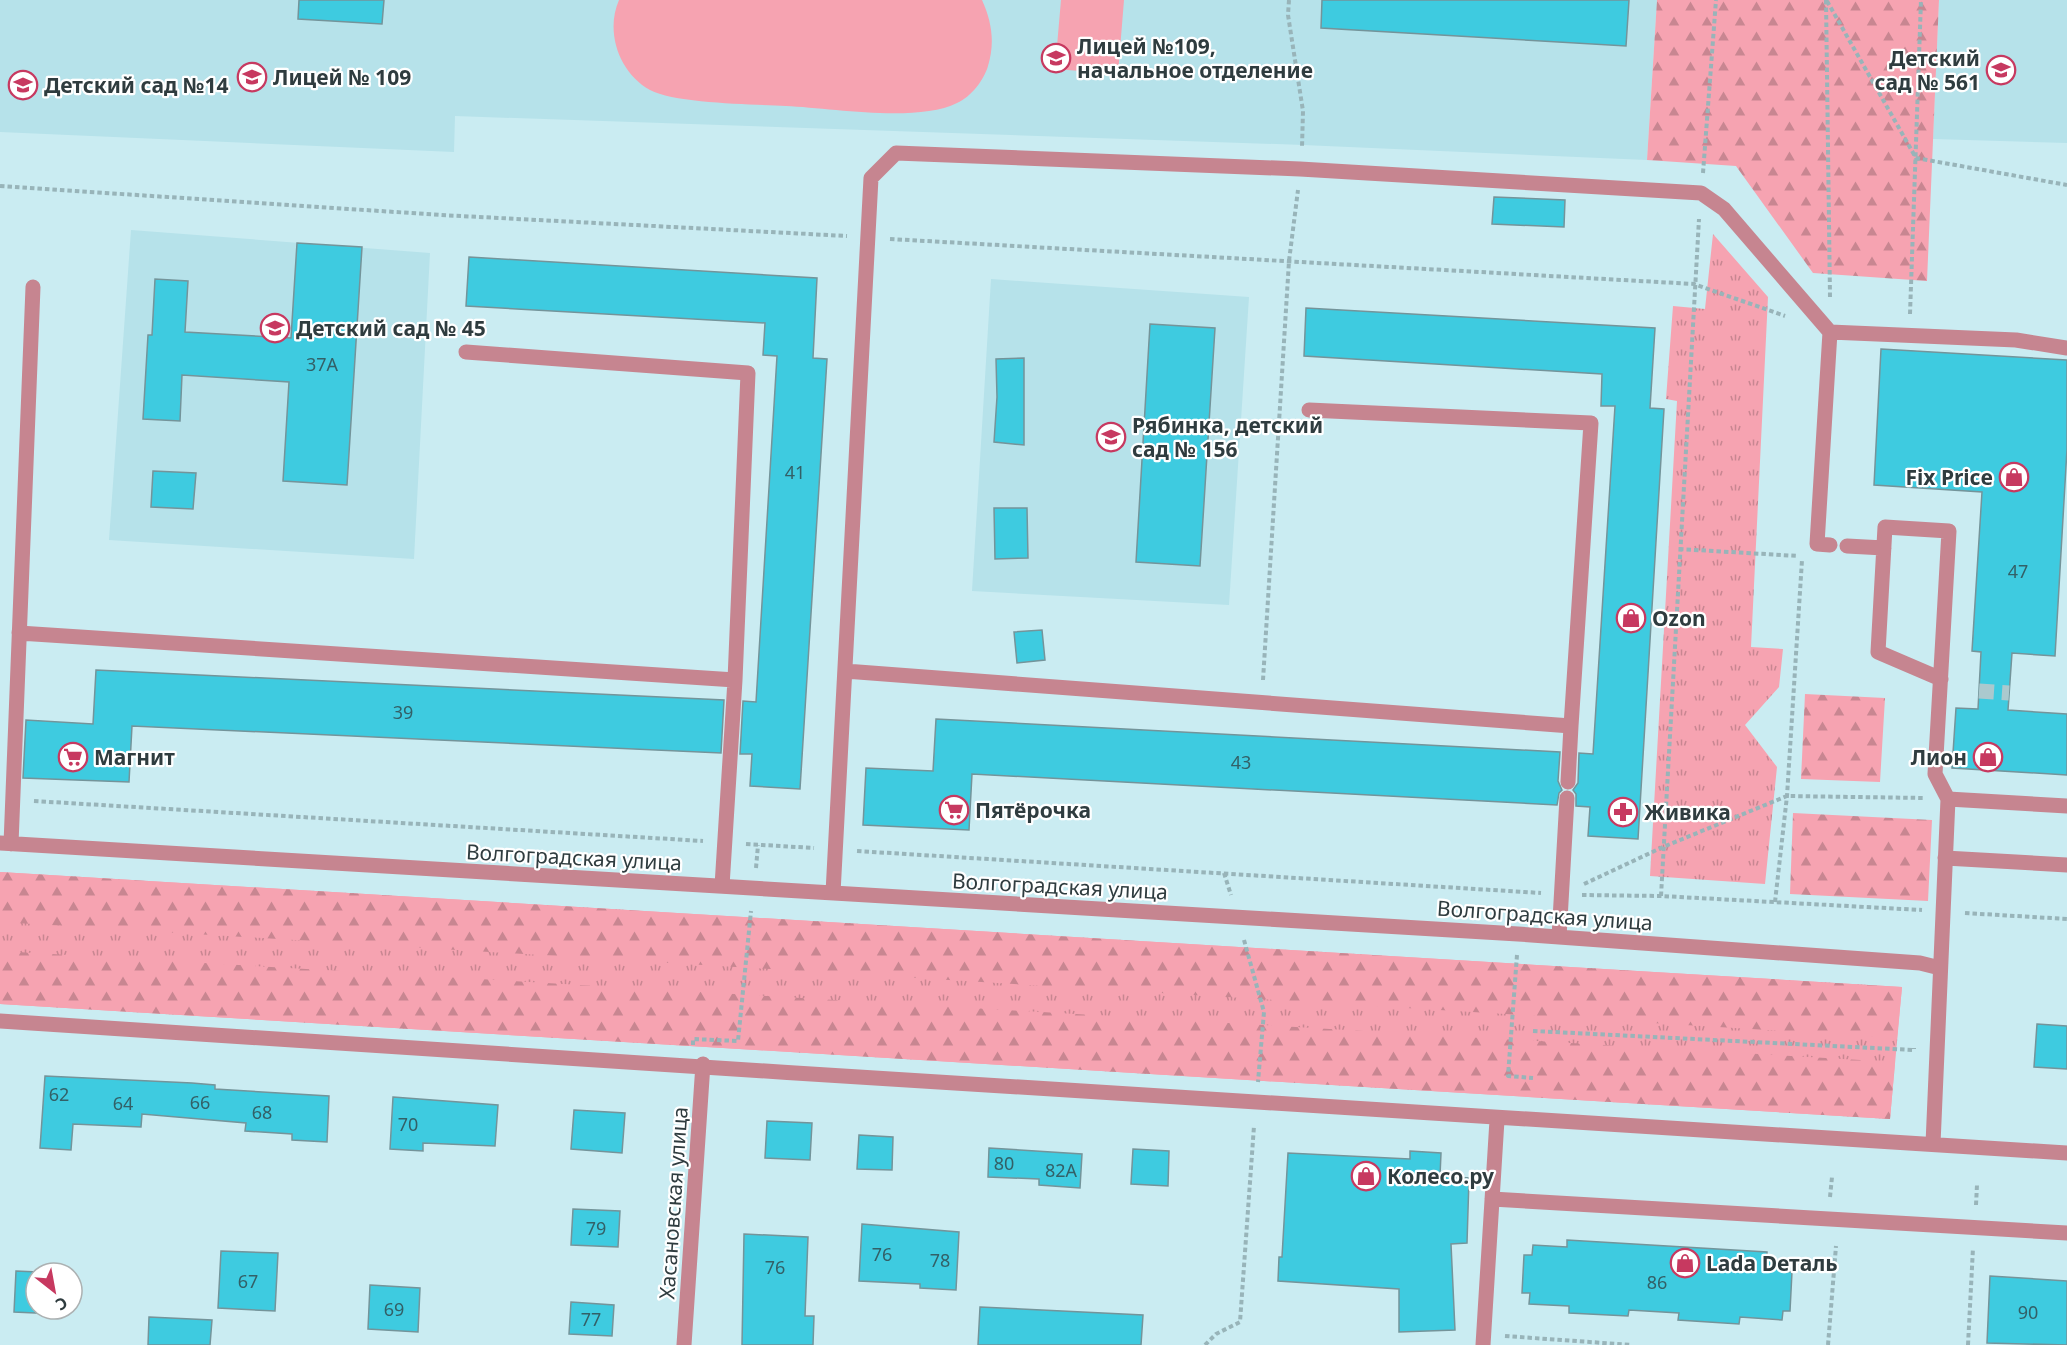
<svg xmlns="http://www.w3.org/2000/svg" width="2067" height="1345" font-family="'Noto Sans',sans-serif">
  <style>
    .built { fill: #b6e2ea }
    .grass { fill: url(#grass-tufts) }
    .forest { fill: url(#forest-firs) }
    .pitch { fill: #f6a3b1 }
    .building { fill: #3ecbe0; stroke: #74949a; stroke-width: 1.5 }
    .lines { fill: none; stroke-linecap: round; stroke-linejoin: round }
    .minor-tunnel { stroke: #abc9ce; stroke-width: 15; stroke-dasharray: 15 8; stroke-linecap: butt }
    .path { stroke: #98b4b9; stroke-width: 4; stroke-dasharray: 4.5 3; stroke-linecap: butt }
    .minor { stroke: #c68590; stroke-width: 15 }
    .labels { text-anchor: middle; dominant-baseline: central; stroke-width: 4.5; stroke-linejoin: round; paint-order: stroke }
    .number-label { font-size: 18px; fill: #336067 }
    .poi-label { font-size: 21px; font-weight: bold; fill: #2f3c3f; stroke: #fff; text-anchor: start }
    .street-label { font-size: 21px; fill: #2f3c3f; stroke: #fff }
  </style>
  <defs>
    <pattern id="grass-tufts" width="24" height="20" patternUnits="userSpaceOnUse" patternTransform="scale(1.5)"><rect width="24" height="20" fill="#f6a3b1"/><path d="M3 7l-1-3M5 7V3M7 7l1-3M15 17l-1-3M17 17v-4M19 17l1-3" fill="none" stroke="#c88691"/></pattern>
    <pattern id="forest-firs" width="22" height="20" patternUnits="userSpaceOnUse" patternTransform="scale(1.5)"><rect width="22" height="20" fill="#f6a3b1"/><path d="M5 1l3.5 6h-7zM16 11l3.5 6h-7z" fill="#c88691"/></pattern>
  </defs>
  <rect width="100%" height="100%" fill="#caecf2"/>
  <path class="built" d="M0,0H1657L1647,160L1303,145L455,116L454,152L0,132Z
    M1939,0H2067V143L1933,139Z
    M131,230L430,253L414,559L109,540Z
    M991,279L1249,297L1229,605L972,591Z"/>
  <path class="grass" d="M1713,234L1768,297L1751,647L1783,649L1779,687L1745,725L1777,767L1765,884L1650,876L1677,401L1666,399L1673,306L1705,309Z
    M0,872L1902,987L1890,1119L0,1004Z"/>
  <path class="forest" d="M1657,0H1939L1927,281L1813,273L1736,166L1647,160Z
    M1805,694L1885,698L1880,782L1801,779Z
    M1793,813L1932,820L1928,901L1790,894Z
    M0,872L1902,987L1897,1038L0,922Z
    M0,951L1895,1062L1890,1119L0,1004Z"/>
  <path class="pitch" d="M619,0H982C992,22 995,43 988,66C984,80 971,97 957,103C917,123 831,108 786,106C754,104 676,104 650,90C619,73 605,32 619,0Z
    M1061,0H1124L1118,74L1055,69Z"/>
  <path class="building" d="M299,0H384L382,24L298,19Z
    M1322,0H1629L1626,46L1321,28Z
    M1494,197L1565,200L1564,227L1492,224Z
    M297,243L362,247L347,485L283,481L289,382L182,375L180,421L143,419L148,335H152L155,279L188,281L185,332L291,338Z
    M469,257L817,278L813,358L827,359L800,789L750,786L752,754H740L743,701L756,702L777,356L763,355L765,323L466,306Z
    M1306,308L1655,328L1650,408L1664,409L1638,839L1588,836L1590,807L1576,806V794L1573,790L1578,783L1579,753L1593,754L1615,406H1601L1602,374L1304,356Z
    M1150,324L1215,328L1200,566L1136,562Z
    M1881,349L2067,360V449L2055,656L2012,653L2008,710L2067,714V775L1952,768L1956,708L1978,709L1981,652L1972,651L1982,492L1874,485Z
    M1024,358V445L994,442L997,397L996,359Z
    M153,471L196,473L193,509L151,507Z
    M994,508H1027L1028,558L995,559Z
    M1042,630L1045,660L1017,663L1014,632Z
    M96,670L724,700L721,753L132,726L129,782L23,778L26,720L93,724Z
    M936,719L1560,752L1558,781L1562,790L1559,793L1557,805L972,774L969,830L863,825L866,768L933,771Z
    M2037,1024L2067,1026V1069L2034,1067Z
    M45,1076L192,1083L215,1085V1089L329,1096L327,1142L292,1140V1134L245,1131L246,1123L142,1114L141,1127L73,1124L71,1150L40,1148Z
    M393,1097L498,1105L495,1146L423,1143V1151L390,1149Z
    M574,1110L625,1113L622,1153L571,1149Z
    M767,1121L812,1123L810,1160L765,1158Z
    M859,1135L893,1137L892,1170L857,1169Z
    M989,1148L1082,1154L1080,1188L1039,1185V1179L988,1177Z
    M1133,1149L1169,1151L1168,1186L1131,1184Z
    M1410,1151L1441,1153L1440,1176L1469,1178L1467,1243L1451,1244L1455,1330L1399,1332V1289L1278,1281L1279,1257H1282L1288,1153L1410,1159Z
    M573,1209L620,1211L618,1247L571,1245Z
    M862,1224L959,1232L956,1290L920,1288V1284L859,1281Z
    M744,1234L808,1237L805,1316H814L813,1345H742Z
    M1567,1240L1767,1252V1259L1786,1261L1785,1271L1792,1272L1790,1311H1783L1782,1320L1740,1317L1739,1324L1678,1320L1679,1313L1629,1310L1628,1316L1569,1313V1306L1529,1304L1530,1293H1522L1524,1255H1532L1533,1245L1567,1247Z
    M221,1251L278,1253L275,1311L218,1308Z
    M16,1271L60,1273H36V1309H57V1314L14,1312Z
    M1990,1276L2067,1281V1345L1987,1343Z
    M370,1285L420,1288L418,1332L368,1329Z
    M571,1302L614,1305L612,1336L569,1334Z
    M980,1307L1143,1315L1141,1345H978Z
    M149,1317L212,1320L210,1345H148Z"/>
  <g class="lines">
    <path class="minor-tunnel" d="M1979,691L2009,693"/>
    <path class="path" d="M1289,0L1288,15L1303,111L1302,147
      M1826,0L1830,297
      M1827,1L1916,158L2067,185
      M1703,173L1716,0
      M0,186L441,215L847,236
      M890,239L1694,284L1785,316
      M1910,314L1921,0
      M1679,549L1798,556
      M1263,680L1289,261L1298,190
      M34,801L703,841
      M746,844L814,848
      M857,851L1541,893
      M756,868L758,845
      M1224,873L1231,895
      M1584,884L1663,847L1787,796L1924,798
      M1582,895L1661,896L1922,910
      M1661,896L1699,219
      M1775,902L1787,796L1802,560
      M1965,913L2067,919
      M1244,940L1264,1012L1258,1082
      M1517,955L1508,1076L1533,1078
      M1533,1031L1914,1050V1048
      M693,1045V1039L738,1041L751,911
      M1830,1197L1832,1177
      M1976,1205L1977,1185
      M1505,1336L1632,1345
      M1205,1345L1216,1334L1240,1322L1254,1126
      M1828,1345L1836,1246
      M1968,1345L1973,1248"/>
    <path class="minor" d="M1830,545L1817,544L1830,332L2016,340L2067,348
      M1847,546L1884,548
      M19,633L735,680L748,373L466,352
      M845,671L1571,726L1591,423L1309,410
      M1568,782L1571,726
      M1948,799L2067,806
      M0,843L1518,934L1920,963L1940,968
      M11,844L33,287
      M1945,858L2067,865
      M722,886L735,680
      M833,893L871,178L896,153L1300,169L1701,193L1724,209L1830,332
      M1559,937L1567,798
      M0,1021C689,1064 1378,1115 2067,1153
      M1933,1144L1948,799L1935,774L1949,531L1885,527L1878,652L1941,679
      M1492,1199L2067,1233
      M684,1345L703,1064
      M1483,1345L1497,1120"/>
  </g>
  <defs>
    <g id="school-ring" transform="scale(1.5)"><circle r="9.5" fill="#fff" stroke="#c73960" stroke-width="1.5"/><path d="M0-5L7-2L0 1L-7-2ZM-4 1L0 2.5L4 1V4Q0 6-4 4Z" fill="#c73960"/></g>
    <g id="shop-ring" transform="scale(1.5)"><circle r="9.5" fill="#fff" stroke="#c73960" stroke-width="1.5"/><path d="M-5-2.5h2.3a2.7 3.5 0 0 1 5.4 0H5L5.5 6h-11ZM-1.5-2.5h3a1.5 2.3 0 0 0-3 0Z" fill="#c73960"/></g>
    <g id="supermarket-ring" transform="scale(1.5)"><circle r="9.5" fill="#fff" stroke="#c73960" stroke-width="1.5"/><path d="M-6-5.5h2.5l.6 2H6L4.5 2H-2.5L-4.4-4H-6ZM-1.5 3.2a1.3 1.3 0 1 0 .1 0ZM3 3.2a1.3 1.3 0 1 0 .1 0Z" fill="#c73960"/></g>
    <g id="pharmacy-ring" transform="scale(1.5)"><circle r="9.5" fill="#fff" stroke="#c73960" stroke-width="1.5"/><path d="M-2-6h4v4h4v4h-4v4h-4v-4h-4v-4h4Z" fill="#c73960"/></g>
  </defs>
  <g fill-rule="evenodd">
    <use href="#school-ring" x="1056" y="58"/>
    <use href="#school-ring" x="2001" y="70"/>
    <use href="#school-ring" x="252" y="77"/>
    <use href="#school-ring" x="23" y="85"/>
    <use href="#school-ring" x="275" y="328"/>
    <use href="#school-ring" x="1111" y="437"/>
    <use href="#shop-ring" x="2014" y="477"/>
    <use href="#shop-ring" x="1631" y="618"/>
    <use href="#supermarket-ring" x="73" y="757"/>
    <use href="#shop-ring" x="1988" y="757"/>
    <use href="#supermarket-ring" x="954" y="810"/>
    <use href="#pharmacy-ring" x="1623" y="812"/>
    <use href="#shop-ring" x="1366" y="1176"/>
    <use href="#shop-ring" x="1685" y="1263"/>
  </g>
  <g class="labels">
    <g class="number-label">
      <text x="322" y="364">37А</text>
      <text x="795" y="472">41</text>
      <text x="2018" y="571">47</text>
      <text x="403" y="712">39</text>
      <text x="1241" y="762">43</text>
      <text x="59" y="1094">62</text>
      <text x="200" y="1102">66</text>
      <text x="123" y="1103">64</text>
      <text x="262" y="1112">68</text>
      <text x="408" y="1124">70</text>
      <text x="1004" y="1163">80</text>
      <text x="1061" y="1170">82А</text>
      <text x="596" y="1228">79</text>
      <text x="882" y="1254">76</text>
      <text x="940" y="1260">78</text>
      <text x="775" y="1267">76</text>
      <text x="248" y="1281">67</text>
      <text x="1657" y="1282">86</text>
      <text x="394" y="1309">69</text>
      <text x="2028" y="1312">90</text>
      <text x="591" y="1319">77</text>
    </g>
    <g class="poi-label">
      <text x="1077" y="46">Лицей №109,<tspan x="1077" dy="24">начальное отделение</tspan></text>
      <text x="1980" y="58" text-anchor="end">Детский<tspan x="1980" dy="24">сад № 561</tspan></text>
      <text x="273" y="77">Лицей № 109</text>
      <text x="44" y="85">Детский сад №14</text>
      <text x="296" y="328">Детский сад № 45</text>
      <text x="1132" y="425">Рябинка, детский<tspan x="1132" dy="24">сад № 156</tspan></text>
      <text x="1993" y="477" text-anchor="end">Fix Price</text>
      <text x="1652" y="618">Ozon</text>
      <text x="94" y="757">Магнит</text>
      <text x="1967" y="757" text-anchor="end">Лион</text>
      <text x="975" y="810">Пятёрочка</text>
      <text x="1644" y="812">Живика</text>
      <text x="1387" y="1176">Колесо.ру</text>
      <text x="1706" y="1263">Lada Dеталь</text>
    </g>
    <g class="street-label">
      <text transform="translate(574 857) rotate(3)">Волгоградская улица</text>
      <text transform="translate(1060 886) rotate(3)">Волгоградская улица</text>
      <text transform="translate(1545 915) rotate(4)">Волгоградская улица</text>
      <text transform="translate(673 1203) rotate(-86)">Хасановская улица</text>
    </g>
  </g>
  <g transform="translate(54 1291) rotate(149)"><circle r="28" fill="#ffffff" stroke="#acb1b2" stroke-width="1.5"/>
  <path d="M0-4.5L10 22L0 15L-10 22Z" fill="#c73960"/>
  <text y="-9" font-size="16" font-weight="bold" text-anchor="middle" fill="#2f3c3f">С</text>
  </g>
</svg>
